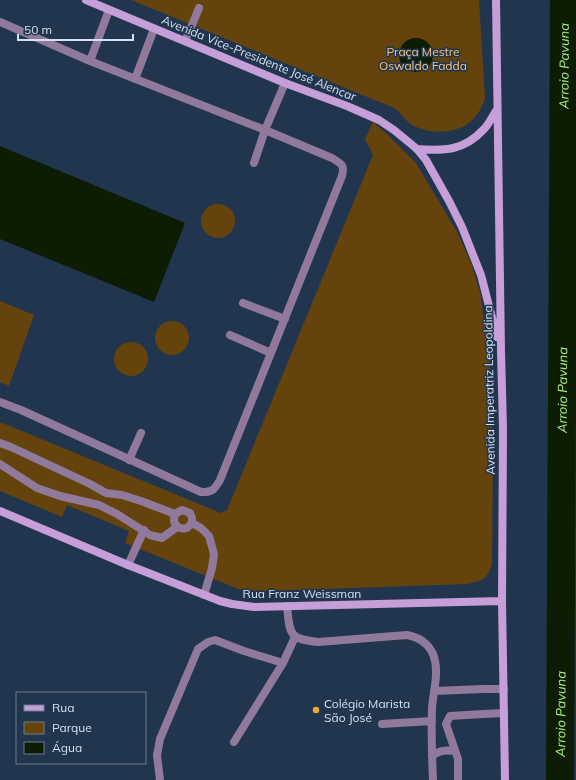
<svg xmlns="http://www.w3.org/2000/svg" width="576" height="780" font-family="Mulish,sans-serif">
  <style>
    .green { fill: #64440c }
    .water { fill: #0c1d03 }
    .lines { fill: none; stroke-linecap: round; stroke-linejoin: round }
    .river { stroke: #0c1d03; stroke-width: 28 }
    .lane { stroke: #91799c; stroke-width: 8 }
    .street { stroke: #91799c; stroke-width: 8 }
    .secondary { stroke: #c69fd8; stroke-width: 8 }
    .poi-dot { fill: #eca93a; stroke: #22354e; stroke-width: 1.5 }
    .labels { text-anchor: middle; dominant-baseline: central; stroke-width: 3; stroke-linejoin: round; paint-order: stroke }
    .park-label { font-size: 12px; fill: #f4c685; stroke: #22354e }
    .street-label { font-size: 12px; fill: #d5e1f1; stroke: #22354e }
    .poi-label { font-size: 12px; fill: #d5e1f1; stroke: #22354e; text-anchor: start }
    .water-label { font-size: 13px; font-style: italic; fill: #a9f180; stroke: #22354e }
  </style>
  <rect width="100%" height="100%" fill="#22354e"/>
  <path class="green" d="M131,0H479L485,99C483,103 481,109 478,113C475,117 468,125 462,127C449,134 428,133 414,126C407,123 401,113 394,108Z
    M373,122L387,134L416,163L457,232L471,263L480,292L490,365L493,455L492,564C487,579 484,580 468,584L264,591L238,589L216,580L125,543L129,531L67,505L62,517L0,491V422L216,511L221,513L227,510L373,155L365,139Z
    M201 221a17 17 0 1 1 34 0a17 17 0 1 1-34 0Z
    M0,301L34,315L9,386L0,382Z
    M155 338a17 17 0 1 1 34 0a17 17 0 1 1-34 0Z
    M114 359a17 17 0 1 1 34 0a17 17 0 1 1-34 0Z"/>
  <path class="water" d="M399 55a17 17 0 1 1 34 0a17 17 0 1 1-34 0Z
    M0,146L185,223L154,302L0,239Z"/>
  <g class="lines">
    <path class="river" id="s1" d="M560,780L564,0"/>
    <path class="lane" d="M0,22L90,61
      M185,41L192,25L199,8
      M135,79L154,29
      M254,163L265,130L285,83
      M243,303L285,319
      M230,335L271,353
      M0,402L21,410L201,492C213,492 214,490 220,480L342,176C345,164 341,164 332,158L265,130L90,61L109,10
      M129,460L141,433
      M287,606C290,634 288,639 318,642L407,635C418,637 428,643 433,654C440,672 433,691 432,709C431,733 432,756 433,780
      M434,691L483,689H504
      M382,724L432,721
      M234,742L283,663
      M432,756C440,750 445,750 455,751
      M160,780L157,755L160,739L198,649L208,642L215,640L244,651L283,663L295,637
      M458,780V759L446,724L450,716L483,714L504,713"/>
    <path class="street" d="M0,443L11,447L90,484L106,493L122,495L141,501L175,514L182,510L190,513L192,518V523L201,528L209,536L214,554L212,568L204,595
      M0,464L37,488L60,496L99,505L117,514L150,535L162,538L177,527
      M175,514C173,520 174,526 180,528C183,529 184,529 187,528C188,527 191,524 192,523
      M128,565L144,530"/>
    <path class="secondary" d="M86,0L285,83L347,106L379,120L394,130L417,149L426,160L449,201L462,227L481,275L497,337
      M496,0L501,351L503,429L502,601L505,780
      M417,149C444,151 464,151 484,129C489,124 492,117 496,111
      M0,511L128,565L220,601L232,604L254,607L502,601"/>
  </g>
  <circle class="poi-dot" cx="316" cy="710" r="4"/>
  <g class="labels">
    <g class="park-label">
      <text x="423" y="51">Praça Mestre<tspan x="423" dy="14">Oswaldo Fadda</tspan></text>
    </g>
    <g class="street-label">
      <text transform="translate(259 58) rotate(22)">Avenida Vice-Presidente José Alencar</text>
      <text transform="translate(489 390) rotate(-91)">Avenida Imperatriz Leopoldina</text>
      <text x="302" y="593">Rua Franz Weissman</text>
    </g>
    <g class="poi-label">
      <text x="324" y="703">Colégio Marista<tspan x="324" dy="14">São José</tspan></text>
    </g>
    <g class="water-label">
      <text stroke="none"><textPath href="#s1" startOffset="714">Arroio Pavuna</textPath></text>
      <text stroke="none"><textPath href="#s1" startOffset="390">Arroio Pavuna</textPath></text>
      <text stroke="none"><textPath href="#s1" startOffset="66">Arroio Pavuna</textPath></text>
    </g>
  </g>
  <rect x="16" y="692" width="130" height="72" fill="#22354e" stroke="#6a7a8f"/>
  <rect x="24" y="705" width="20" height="6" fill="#c69fd8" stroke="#6a7a8f"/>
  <text x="52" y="712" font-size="12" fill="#d5e1f1">Rua</text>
  <rect x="24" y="722" width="20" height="12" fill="#64440c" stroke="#6a7a8f"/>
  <text x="52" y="732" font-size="12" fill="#d5e1f1">Parque</text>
  <rect x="24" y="742" width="20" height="12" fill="#0c1d03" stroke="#6a7a8f"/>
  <text x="52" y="752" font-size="12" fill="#d5e1f1">Água</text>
  <path d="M18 34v6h115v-6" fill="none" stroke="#d5e1f1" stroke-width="2"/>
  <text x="24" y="34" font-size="12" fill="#d5e1f1" stroke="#22354e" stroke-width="3" paint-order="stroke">50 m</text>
</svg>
